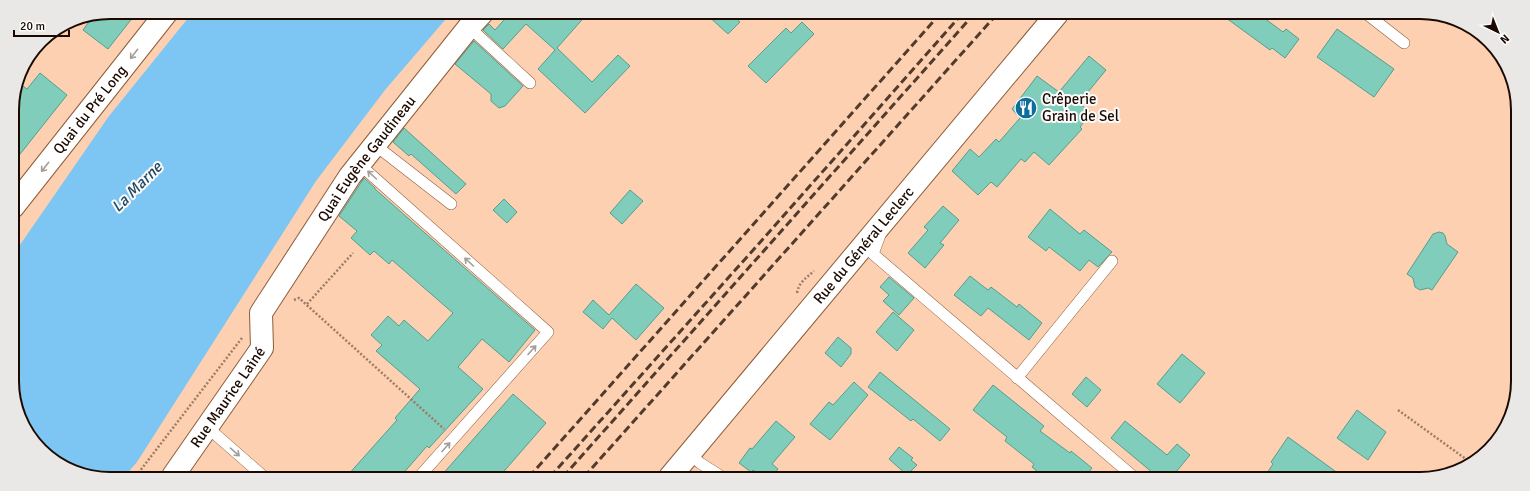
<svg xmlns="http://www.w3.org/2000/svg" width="1530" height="491" font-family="Signika,sans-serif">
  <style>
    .water { fill: #7dc6f4 }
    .building { fill: #80cdbb; stroke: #539f8e }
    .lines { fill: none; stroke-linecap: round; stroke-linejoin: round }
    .service-casing { stroke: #8d5d39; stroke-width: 12 }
    .minor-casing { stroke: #8d5d39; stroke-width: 24 }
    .secondary-casing { stroke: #8d5d39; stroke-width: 24 }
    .path { stroke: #9d7c66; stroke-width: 2.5; stroke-dasharray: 2 2; stroke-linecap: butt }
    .service { stroke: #fff; stroke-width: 11 }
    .minor { stroke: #fff; stroke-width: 22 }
    .secondary { stroke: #fff; stroke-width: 22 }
    .rail { stroke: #533b2c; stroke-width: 3; stroke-dasharray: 8 4; stroke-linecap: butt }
    .oneway { stroke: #a49d99 }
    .labels { text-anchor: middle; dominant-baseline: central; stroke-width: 4; stroke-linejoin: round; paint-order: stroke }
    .poi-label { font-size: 15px; fill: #1c0a00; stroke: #fbfbfb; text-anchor: start }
    .street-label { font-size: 15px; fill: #1c0a00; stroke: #fbfbfb }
    .water-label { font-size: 16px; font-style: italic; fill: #214961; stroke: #fbfbfb }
    .rim { fill: none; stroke: #1c0a00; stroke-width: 2 }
  </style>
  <rect width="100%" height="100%" fill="#fcd0b1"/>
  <path class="water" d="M193,12L451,13L385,90L316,181L137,462L125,476H84L36,446L14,400L13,255L109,116Z"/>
  <path class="building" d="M110,12H137L108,49L83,30L94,15Z
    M510,13H588L557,48L592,82L618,55L630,66L585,113L538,69L555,50L526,24L503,49L483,30L489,24L495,30Z
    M706,14H731L740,22L728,34Z
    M1222,15H1260L1283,32L1286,29L1299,39L1285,58L1272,48L1270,50Z
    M802,22L814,34L766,83L748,66L786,28L791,33Z
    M1337,29L1394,69L1374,97L1317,57Z
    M474,41L523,86L505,106L499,108L491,101V94L455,64Z
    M1089,56L1106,70L1079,103L1091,113L1080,127L1082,129L1049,165L1034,152L1025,162L1021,159L997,187L991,182L978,195L952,171L970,149L979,157L996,139L999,142L1020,118L1012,109L1037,76L1059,92Z
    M40,73L67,95L13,163L12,103L14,98L23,86L27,89Z
    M404,128L466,184L456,194L411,154L409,156L393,142Z
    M364,178L375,188V189L535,330L509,362L482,339L458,367L483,389L429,448L427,446L401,476H347L397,420L395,418L420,389L376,351L382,345L371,335L388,316L399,326L404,320L428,341L453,313L392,260L389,264L374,251L370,255L351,238L357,231L339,216Z
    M630,190L643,201L622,224L610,213Z
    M504,199L517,212L507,223L493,210Z
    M943,206L959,220L940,243L944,245L925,268L908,253L928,230L924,227Z
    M1050,209L1080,234L1084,230L1112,252L1098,267L1089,260L1080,271L1049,247L1046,251L1028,237Z
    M1439,232L1443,233L1445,236L1447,244L1458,252L1432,290L1428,288L1420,290L1415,287L1413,278L1407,274L1433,234Z
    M970,276L988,290L991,287L1017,307L1019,304L1042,323L1029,340L988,308L981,316L954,295Z
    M889,277L914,298L899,315L883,301L889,295L880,287Z
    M636,284L664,308L636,340L612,318L603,329L583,312L593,300L609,315Z
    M893,312L914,330L897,351L876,332Z
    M838,337L851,348V354L841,367L825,353Z
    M1182,354L1205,373L1180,403L1157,384Z
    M880,372L950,429L940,441L913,419L911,421L868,387Z
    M1086,377L1101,390L1087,407L1072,394Z
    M854,382L868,395L830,440L810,424L829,402L833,405Z
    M993,385L1044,426L1040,431L1070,453L1071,451L1092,468L1084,478H1045L1032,467L1034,464L1005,441L1007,437L973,410Z
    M513,394L546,423L499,477L441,476Z
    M1357,410L1386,432L1368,460L1337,438Z
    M776,421L795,437L772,464L778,469L772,477H763L753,470L751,472L739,463L750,448L752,449Z
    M1125,421L1167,455L1177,444L1190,455L1171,478H1159L1111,438Z
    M1288,437L1346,479L1275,478L1267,473L1273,464L1271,462Z
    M899,447L913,458L911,460L917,465L907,475L889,459Z"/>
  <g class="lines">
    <g class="service-casing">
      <path id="service" d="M1368,15L1404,43
        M469,27L530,83
        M375,145L451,204
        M359,164L548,332L420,476
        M880,235L873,254L1135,478
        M1017,378L1112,261
        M207,427L263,476
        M690,454L700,463L722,477"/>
    </g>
    <g class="minor-casing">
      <g id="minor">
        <path id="s1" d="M13,207L167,12"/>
        <path id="s2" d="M173,476L262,348L261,313L350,176L469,27L482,13"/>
      </g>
    </g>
    <g class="secondary-casing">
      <g id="secondary">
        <path id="s3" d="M670,477L1057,14"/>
      </g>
    </g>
    <path class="path" d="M797,293C799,282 806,278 814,271
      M294,300L299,298L444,429
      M307,304L353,253
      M1398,410L1470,462
      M136,476L242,338"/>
    <use href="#service" class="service"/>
    <use href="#minor" class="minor"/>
    <use href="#secondary" class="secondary"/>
    <path class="rail" d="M529,477L940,14
      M550,477L763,239L962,14
      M563,477L974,14
      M584,477L997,14"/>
  </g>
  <defs><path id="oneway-shaft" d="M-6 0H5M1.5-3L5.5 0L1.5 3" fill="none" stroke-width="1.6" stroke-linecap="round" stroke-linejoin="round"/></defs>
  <g class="oneway">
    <use href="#oneway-shaft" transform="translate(134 54) rotate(128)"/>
    <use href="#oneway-shaft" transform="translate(45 167) rotate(128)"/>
    <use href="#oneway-shaft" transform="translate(372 175) rotate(-138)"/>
    <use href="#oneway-shaft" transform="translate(469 262) rotate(-138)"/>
    <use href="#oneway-shaft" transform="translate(532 350) rotate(-48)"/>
    <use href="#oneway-shaft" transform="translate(446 447) rotate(-48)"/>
    <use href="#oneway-shaft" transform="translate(235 452) rotate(41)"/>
  </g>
  <defs>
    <g id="restaurant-disc" transform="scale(1.15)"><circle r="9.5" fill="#0d6d9c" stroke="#fbfbfb"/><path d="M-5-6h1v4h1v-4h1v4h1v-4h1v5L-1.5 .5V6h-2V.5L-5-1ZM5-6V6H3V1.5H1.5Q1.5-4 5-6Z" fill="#fff"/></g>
  </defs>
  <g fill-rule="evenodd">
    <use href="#restaurant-disc" x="1026" y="108"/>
  </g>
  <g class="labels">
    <g class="poi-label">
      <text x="1042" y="99">Crêperie<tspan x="1042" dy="17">Grain de Sel</tspan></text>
    </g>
    <g class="street-label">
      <text stroke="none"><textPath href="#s1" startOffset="124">Quai du Pré Long</textPath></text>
      <text stroke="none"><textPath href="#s2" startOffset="378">Quai Eugène Gaudineau</textPath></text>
      <text stroke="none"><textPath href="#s3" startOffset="302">Rue du Général Leclerc</textPath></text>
      <text stroke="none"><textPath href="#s2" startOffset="96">Rue Maurice Lainé</textPath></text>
    </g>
    <g class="water-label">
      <text transform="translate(137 187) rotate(-45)">La Marne</text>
    </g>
  </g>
  <path d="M0 0H1530V491H0ZM110 19H1420A91 91 0 0 1 1511 110V381A91 91 0 0 1 1420 472H110A91 91 0 0 1 19 381V110A91 91 0 0 1 110 19Z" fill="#e9e8e7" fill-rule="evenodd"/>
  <path class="rim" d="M110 19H1420A91 91 0 0 1 1511 110V381A91 91 0 0 1 1420 472H110A91 91 0 0 1 19 381V110A91 91 0 0 1 110 19Z"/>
  <g transform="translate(1498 32) rotate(137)" stroke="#fbfbfb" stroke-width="3" paint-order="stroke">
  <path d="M0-3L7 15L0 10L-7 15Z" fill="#1c0a00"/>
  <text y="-6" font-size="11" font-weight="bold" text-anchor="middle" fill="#1c0a00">N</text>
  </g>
  <path d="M14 30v6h55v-6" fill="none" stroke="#1c0a00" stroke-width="2"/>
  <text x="20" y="30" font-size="12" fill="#1c0a00" stroke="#fbfbfb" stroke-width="3" paint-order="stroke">20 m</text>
</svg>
